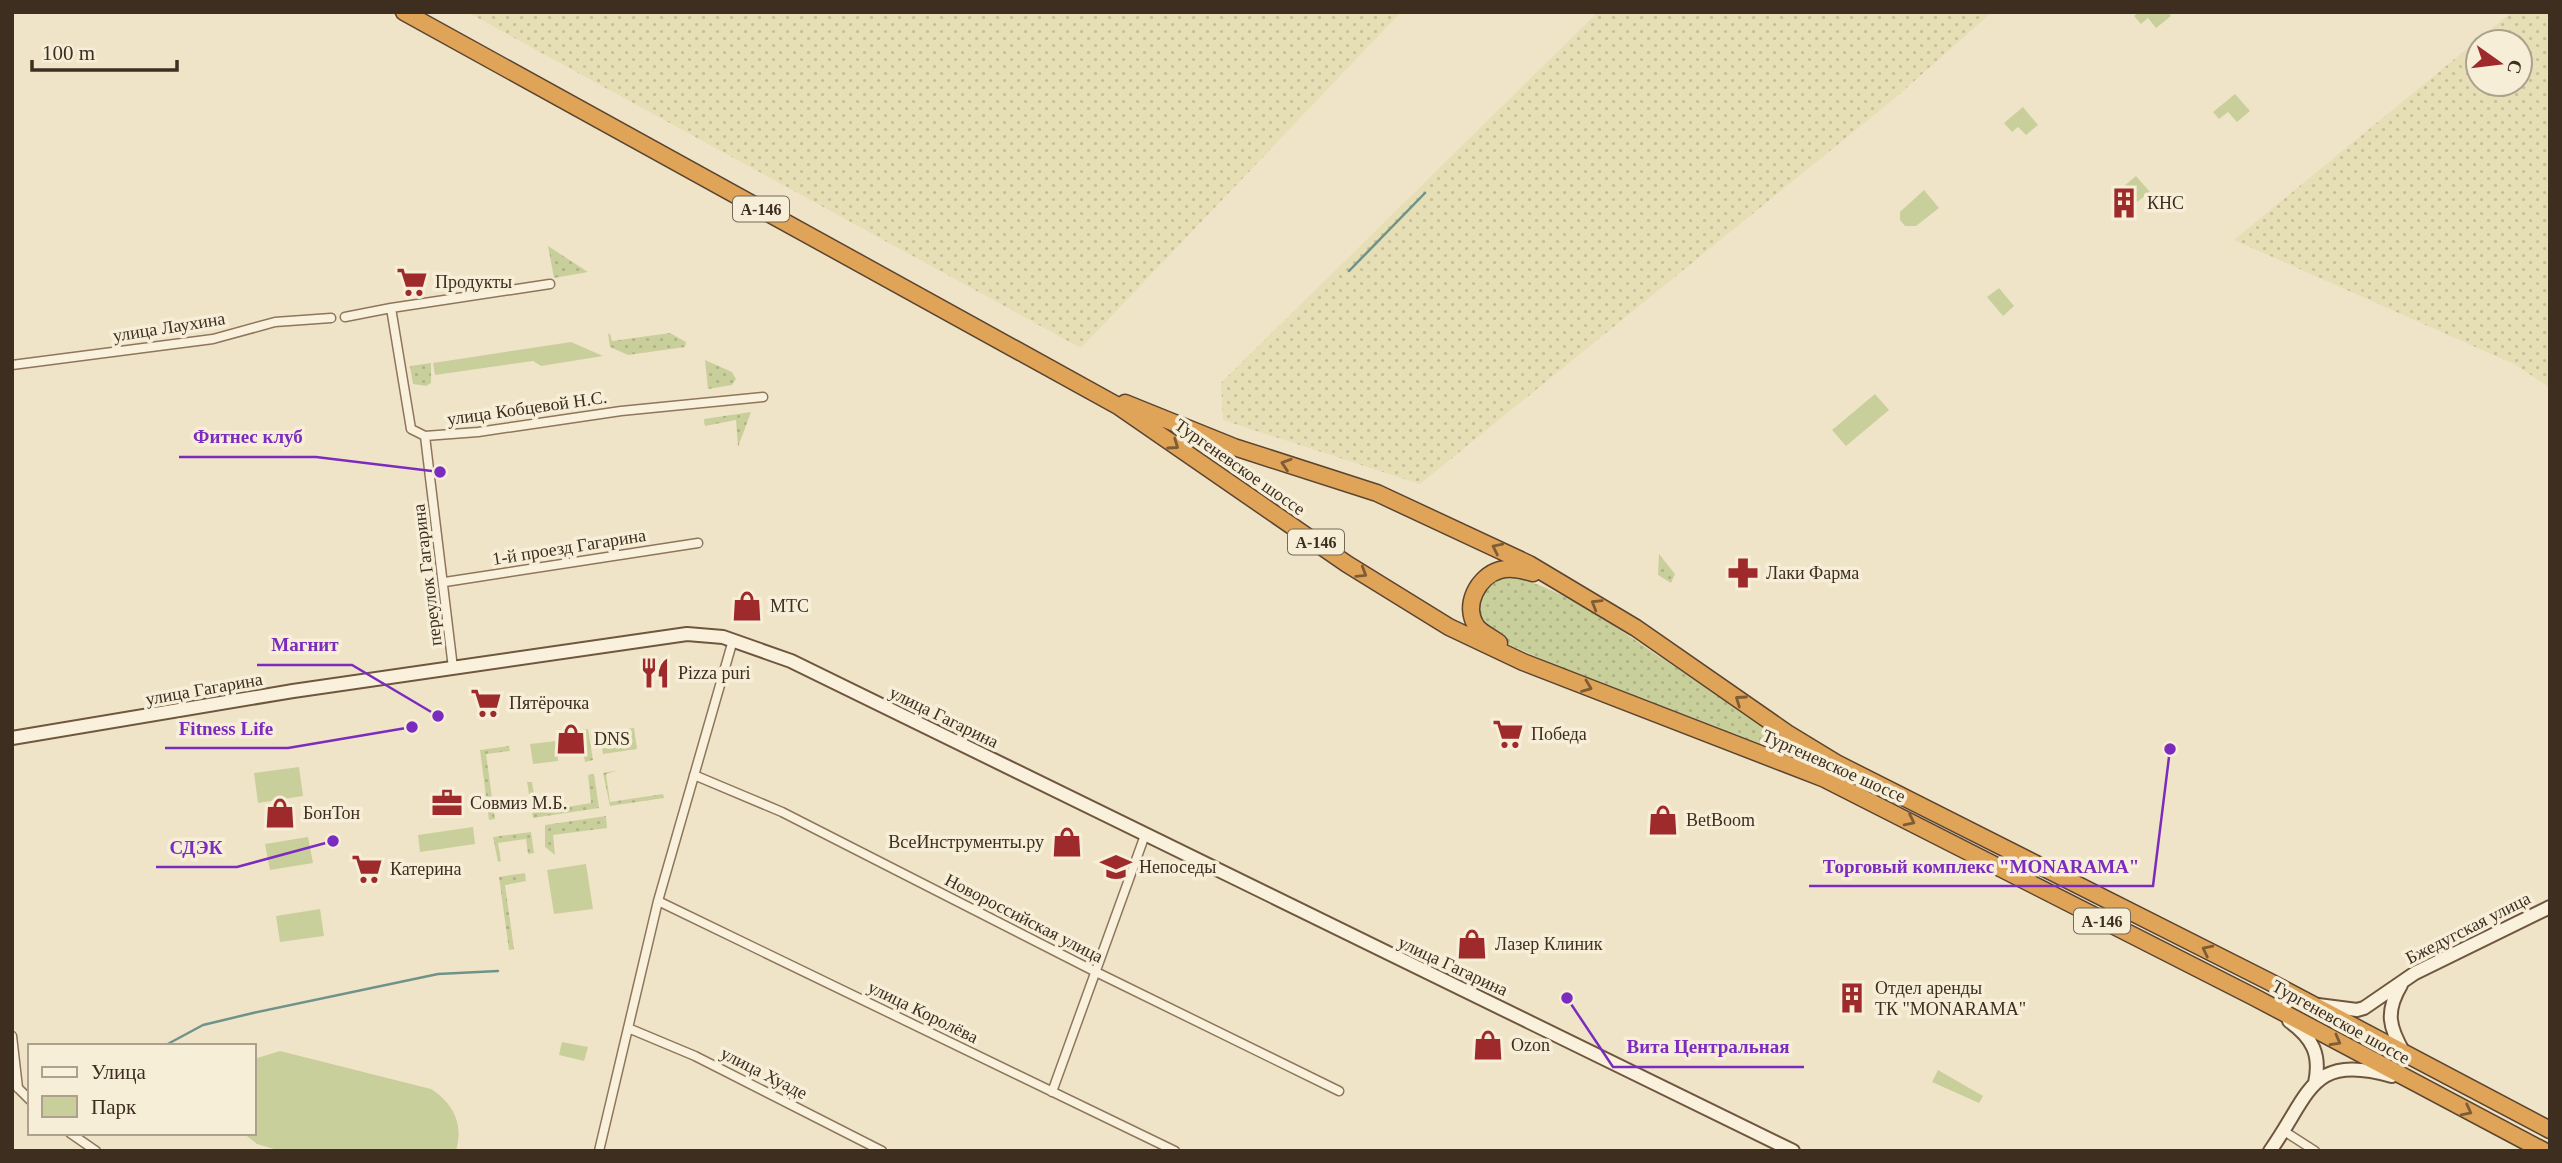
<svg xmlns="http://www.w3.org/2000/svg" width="2562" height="1163" font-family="Georgia,serif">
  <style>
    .farmland { fill: url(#farmland-dots); fill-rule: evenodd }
    .grass { fill: url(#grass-dots) }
    .green { fill: #c9cf9b }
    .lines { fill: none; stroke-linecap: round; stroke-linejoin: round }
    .stream { stroke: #6f938a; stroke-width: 2.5 }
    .street-casing { stroke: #8d765c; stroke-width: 11 }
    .secondary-casing { stroke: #6f573f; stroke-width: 16 }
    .highway-casing { stroke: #5b4430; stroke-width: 19 }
    .street { stroke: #faf1dc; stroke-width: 8 }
    .secondary { stroke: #faf1dc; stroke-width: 12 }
    .highway { stroke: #e0a458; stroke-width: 16 }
    .oneway { stroke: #7e5d36 }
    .labels { text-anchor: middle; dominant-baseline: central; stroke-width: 7; stroke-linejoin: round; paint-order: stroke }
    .shield { fill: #f7eed8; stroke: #756857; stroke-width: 2 }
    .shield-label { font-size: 16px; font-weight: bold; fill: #3d2e20 }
    .poi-label { font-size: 18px; fill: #3d2e20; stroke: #f7eed8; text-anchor: start }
    .street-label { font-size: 18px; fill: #3d2e20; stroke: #f7eed8 }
    .leader { fill: none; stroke: #7b2cbf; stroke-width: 2.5 }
    .callout-dot { fill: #7b2cbf; stroke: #f7eed8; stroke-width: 2.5 }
    .callout-label { font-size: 19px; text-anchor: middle; font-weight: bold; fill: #7b2cbf; stroke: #f7eed8; stroke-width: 7; stroke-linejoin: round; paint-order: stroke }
  </style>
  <defs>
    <pattern id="farmland-dots" width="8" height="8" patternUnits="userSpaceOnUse" patternTransform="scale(1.75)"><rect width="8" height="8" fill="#e6deb5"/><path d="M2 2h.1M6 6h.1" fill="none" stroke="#c6bf9b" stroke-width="1.8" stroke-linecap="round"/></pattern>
    <pattern id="grass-dots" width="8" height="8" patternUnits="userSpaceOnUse" patternTransform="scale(1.75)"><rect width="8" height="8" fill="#c9cf9b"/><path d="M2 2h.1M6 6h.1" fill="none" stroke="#aeb285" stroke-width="1.8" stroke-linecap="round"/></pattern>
  </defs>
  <rect width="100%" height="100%" fill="#f0e4c8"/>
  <path class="farmland" d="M467,12H1401L1081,348Z
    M1598,12H1992L1895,98L1420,484L1223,420L1221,383Z
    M2512,12H2550V388L2516,365L2234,240ZM2478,42H2520V84H2478Z"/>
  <path class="grass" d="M548,246L588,272L554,278Z
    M670,333L686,342L685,347L628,355L610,347L608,334H610L612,341Z
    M705,360L732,372L736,379L732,385L708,389Z
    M431,363V383L426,386L413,384L410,366Z
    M751,412L738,447L736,420L705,426L704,419Z
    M1659,554L1675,574L1671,583L1658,575Z
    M1502,575C1560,584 1615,627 1663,659C1720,697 1777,734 1833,773L1581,677L1508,644L1482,622L1476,608L1478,593Z
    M588,729L593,760L585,762L580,734L562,737L561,734Z
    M509,746L510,751L486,754L495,819L489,820L480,750Z
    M619,770L606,774L610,802L663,794L664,798L610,806L603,773Z
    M594,774L599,808L533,818L527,782H532L537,812L591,803L588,775Z
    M606,816L607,828L553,835L555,855L545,847V825Z
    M531,832L534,853L528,854L526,839L498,843L501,861L498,862L493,837Z
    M525,873L526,881L505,885L514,949L509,950L499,877Z"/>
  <path class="green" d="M2139,12H2168L2171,16L2156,28L2148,18L2141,24L2134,16Z
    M2235,94L2250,111L2237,122L2228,112L2219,119L2213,112Z
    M2023,107L2038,125L2026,135L2018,127L2012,132L2004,123Z
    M2136,176L2150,192L2137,202L2124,186Z
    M1924,190L1939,208L1916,226H1905L1900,220V212Z
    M1999,288L2014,306L2003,316L1987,297Z
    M571,342L603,356L541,366L533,361L435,375L433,363Z
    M1875,394L1889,410L1846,446L1832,430Z
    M634,728L637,749L603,754L600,733Z
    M556,741L558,761L533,764L530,744Z
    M299,767L303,796L258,803L254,773Z
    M473,827L475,844L420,852L418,835Z
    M308,837L313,863L270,870L265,844Z
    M586,864L593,909L554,914L547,870Z
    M320,909L324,936L280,942L276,916Z
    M562,1042L588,1047L584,1061L559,1055Z
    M280,1051L431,1089C453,1103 464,1124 456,1151H281L257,1144L243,1133H254V1059Z
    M1938,1070L1983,1096L1979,1103L1932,1082Z"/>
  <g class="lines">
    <path class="stream" d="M1349,271L1425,193
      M164,1046L203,1025L253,1013L438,974L498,971"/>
    <g class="street-casing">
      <path id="street" d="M550,284L391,308L411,429L425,436L478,432L621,411L763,397
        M345,317L391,308
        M12,365L213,339L275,322L331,318
        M425,436L453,668
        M445,582L698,543
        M694,775L782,812L1094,971L1339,1091
        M658,901L1175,1151
        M628,1028L695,1056L882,1151
        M12,1036L18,1088
        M18,1088L30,1100
        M1052,1092L1145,835
        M2284,1131L2315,1151
        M70,1133L96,1151
        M599,1151L658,901L733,640"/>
    </g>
    <g class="secondary-casing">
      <path id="secondary" d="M12,738L293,691L687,634L723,637L791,661L1793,1151
        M2401,985C2385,1012 2389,1027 2404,1053
        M2318,1005L2357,1010L2364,1008L2415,973L2550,907
        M2289,1021C2313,1038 2321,1055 2315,1083
        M2270,1151C2311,1093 2310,1053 2392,1076"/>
    </g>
    <g class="highway-casing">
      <path id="highway" d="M404,12L1118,406L1347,564L1449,627L1523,662L1825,779L2254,997L2544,1151
        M1125,403L1234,447L1377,493L1529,564L1636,628L1787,733L1838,764L2268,981L2550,1130
        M1499,643C1493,638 1482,633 1477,627C1462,606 1478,576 1500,570C1511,567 1522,570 1533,573"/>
    </g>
    <use href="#street" class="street"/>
    <use href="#secondary" class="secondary"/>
    <use href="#highway" class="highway"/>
  </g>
  <defs><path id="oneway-chevron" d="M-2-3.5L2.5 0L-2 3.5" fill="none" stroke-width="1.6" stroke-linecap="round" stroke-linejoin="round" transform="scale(1.75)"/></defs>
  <g class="oneway">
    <use href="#oneway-chevron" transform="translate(1174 445) rotate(35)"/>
    <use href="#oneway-chevron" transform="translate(1286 464) rotate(-162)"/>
    <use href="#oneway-chevron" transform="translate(1497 548) rotate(-154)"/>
    <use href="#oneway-chevron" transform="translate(1362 573) rotate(32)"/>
    <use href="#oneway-chevron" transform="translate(1596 604) rotate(-149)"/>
    <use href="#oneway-chevron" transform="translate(1587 687) rotate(21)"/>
    <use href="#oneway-chevron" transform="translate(1740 700) rotate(-145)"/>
    <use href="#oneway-chevron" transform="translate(1910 821) rotate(26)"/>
    <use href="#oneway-chevron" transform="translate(2207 950) rotate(-153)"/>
    <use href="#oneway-chevron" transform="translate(2336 1041) rotate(29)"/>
    <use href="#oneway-chevron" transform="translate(2467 1111) rotate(27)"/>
  </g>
  <defs>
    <g id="building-bare" transform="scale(2.415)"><path d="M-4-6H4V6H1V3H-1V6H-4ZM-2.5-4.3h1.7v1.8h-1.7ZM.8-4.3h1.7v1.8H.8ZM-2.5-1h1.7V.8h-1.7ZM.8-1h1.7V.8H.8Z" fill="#9e2a2b" stroke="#f7eed8" stroke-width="2.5" paint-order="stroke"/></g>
    <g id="supermarket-bare" transform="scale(2.415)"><path d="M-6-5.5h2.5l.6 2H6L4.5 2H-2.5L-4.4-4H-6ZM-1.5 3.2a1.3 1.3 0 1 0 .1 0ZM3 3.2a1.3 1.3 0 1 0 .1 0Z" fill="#9e2a2b" stroke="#f7eed8" stroke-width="2.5" paint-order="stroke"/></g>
    <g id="pharmacy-bare" transform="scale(2.415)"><path d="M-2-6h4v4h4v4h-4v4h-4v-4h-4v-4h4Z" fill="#9e2a2b" stroke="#f7eed8" stroke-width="2.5" paint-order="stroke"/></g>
    <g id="shop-bare" transform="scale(2.415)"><path d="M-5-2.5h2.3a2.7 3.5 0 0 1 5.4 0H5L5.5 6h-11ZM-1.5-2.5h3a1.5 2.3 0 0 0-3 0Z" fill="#9e2a2b" stroke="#f7eed8" stroke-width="2.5" paint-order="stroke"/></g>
    <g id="restaurant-bare" transform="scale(2.415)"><path d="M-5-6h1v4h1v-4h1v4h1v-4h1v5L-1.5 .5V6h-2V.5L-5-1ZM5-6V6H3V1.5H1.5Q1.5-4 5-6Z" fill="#9e2a2b" stroke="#f7eed8" stroke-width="2.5" paint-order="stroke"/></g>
    <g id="office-bare" transform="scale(2.415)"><path d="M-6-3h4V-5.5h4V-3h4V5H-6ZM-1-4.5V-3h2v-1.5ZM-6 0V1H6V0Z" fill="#9e2a2b" stroke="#f7eed8" stroke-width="2.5" paint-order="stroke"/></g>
    <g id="school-bare" transform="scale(2.415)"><path d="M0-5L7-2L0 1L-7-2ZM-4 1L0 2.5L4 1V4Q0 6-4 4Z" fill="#9e2a2b" stroke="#f7eed8" stroke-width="2.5" paint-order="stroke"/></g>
  </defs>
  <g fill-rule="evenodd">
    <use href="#building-bare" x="2124" y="203"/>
    <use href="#supermarket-bare" x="412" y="282"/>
    <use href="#pharmacy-bare" x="1743" y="573"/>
    <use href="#shop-bare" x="747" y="606"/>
    <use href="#restaurant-bare" x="655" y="673"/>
    <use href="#supermarket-bare" x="486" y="703"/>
    <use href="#supermarket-bare" x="1508" y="734"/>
    <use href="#shop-bare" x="571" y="739"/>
    <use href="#office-bare" x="447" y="803"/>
    <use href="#shop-bare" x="280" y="813"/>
    <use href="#shop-bare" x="1663" y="820"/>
    <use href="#shop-bare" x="1067" y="842"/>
    <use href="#school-bare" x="1116" y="867"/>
    <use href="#supermarket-bare" x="367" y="869"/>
    <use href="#shop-bare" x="1472" y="944"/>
    <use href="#building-bare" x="1852" y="998"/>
    <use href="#shop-bare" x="1488" y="1045"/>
  </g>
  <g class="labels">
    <g class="shield">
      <rect x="733" y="196.5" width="56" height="25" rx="5"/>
      <rect x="1288" y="529.5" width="56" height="25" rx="5"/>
      <rect x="2074" y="908.5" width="56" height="25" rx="5"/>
    </g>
    <g class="shield-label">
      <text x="761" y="209">А-146</text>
      <text x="1316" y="542">А-146</text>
      <text x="2102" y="921">А-146</text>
    </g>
    <g class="poi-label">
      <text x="2147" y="203">КНС</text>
      <text x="435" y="282">Продукты</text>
      <text x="1766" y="573">Лаки Фарма</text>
      <text x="770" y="606">МТС</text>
      <text x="678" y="673">Pizza puri</text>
      <text x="509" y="703">Пятёрочка</text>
      <text x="1531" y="734">Победа</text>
      <text x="594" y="739">DNS</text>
      <text x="470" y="803">Совмиз М.Б.</text>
      <text x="303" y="813">БонТон</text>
      <text x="1686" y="820">BetBoom</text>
      <text x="1044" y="842" text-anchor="end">ВсеИнструменты.ру</text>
      <text x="1139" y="867">Непоседы</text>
      <text x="390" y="869">Катерина</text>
      <text x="1495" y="944">Лазер Клиник</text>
      <text x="1875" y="988">Отдел аренды<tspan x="1875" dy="21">ТК "MONARAMA"</tspan></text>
      <text x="1511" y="1045">Ozon</text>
    </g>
    <g class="street-label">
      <text transform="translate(169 327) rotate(-9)">улица Лаухина</text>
      <text transform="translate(527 408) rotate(-8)">улица Кобцевой Н.С.</text>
      <text transform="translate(1240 467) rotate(35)">Тургеневское шоссе</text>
      <text transform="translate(569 547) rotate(-9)">1-й проезд Гагарина</text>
      <text transform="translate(427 575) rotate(-97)">переулок Гагарина</text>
      <text transform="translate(204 689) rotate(-10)">улица Гагарина</text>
      <text transform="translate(944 717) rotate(26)">улица Гагарина</text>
      <text transform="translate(1834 766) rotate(24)">Тургеневское шоссе</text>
      <text transform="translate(1024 918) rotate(27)">Новороссийская улица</text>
      <text transform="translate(2468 928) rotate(-27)">Бжедугская улица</text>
      <text transform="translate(1453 966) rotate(25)">улица Гагарина</text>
      <text transform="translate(923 1012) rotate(26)">улица Королёва</text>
      <text transform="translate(2341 1022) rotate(29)">Тургеневское шоссе</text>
      <text transform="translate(764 1073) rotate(27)">улица Хуаде</text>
    </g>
  </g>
  <path class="leader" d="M440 472L316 457H179M438 716L352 665H257M412 727L288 748H165M333 841L237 867H156M2170 749L2153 886H1809M1567 998L1613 1067H1804"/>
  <g class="callout-dot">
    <circle cx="440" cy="472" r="7"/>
    <circle cx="438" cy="716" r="7"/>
    <circle cx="412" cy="727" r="7"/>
    <circle cx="333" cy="841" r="7"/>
    <circle cx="2170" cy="749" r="7"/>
    <circle cx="1567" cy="998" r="7"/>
  </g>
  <g class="callout-label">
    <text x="248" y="443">Фитнес клуб</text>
    <text x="305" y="651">Магнит</text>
    <text x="226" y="735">Fitness Life</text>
    <text x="196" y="854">СДЭК</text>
    <text x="1981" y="873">Торговый комплекс "MONARAMA"</text>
    <text x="1708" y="1053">Вита Центральная</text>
  </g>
  <rect width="2562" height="1163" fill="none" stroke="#3d2e20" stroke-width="28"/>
  <rect x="28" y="1044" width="228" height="91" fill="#f7eed8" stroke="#ada18e" stroke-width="2"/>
  <rect x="42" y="1067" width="35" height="10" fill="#faf1dc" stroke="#ada18e" stroke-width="2"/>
  <text x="91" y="1079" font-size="21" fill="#3d2e20">Улица</text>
  <rect x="42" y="1096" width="35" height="21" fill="#c9cf9b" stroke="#ada18e" stroke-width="2"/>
  <text x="91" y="1114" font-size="21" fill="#3d2e20">Парк</text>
  <g transform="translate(2499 63) rotate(104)"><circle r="33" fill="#f7eed8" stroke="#ada18e" stroke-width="2"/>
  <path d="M0-5L12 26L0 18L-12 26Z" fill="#9e2a2b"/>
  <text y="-10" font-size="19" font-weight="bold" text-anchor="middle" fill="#3d2e20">С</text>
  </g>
  <path d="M32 60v10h145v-10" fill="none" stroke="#3d2e20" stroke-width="3.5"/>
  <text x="42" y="60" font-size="21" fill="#3d2e20" stroke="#f7eed8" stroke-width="5" paint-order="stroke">100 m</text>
</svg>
